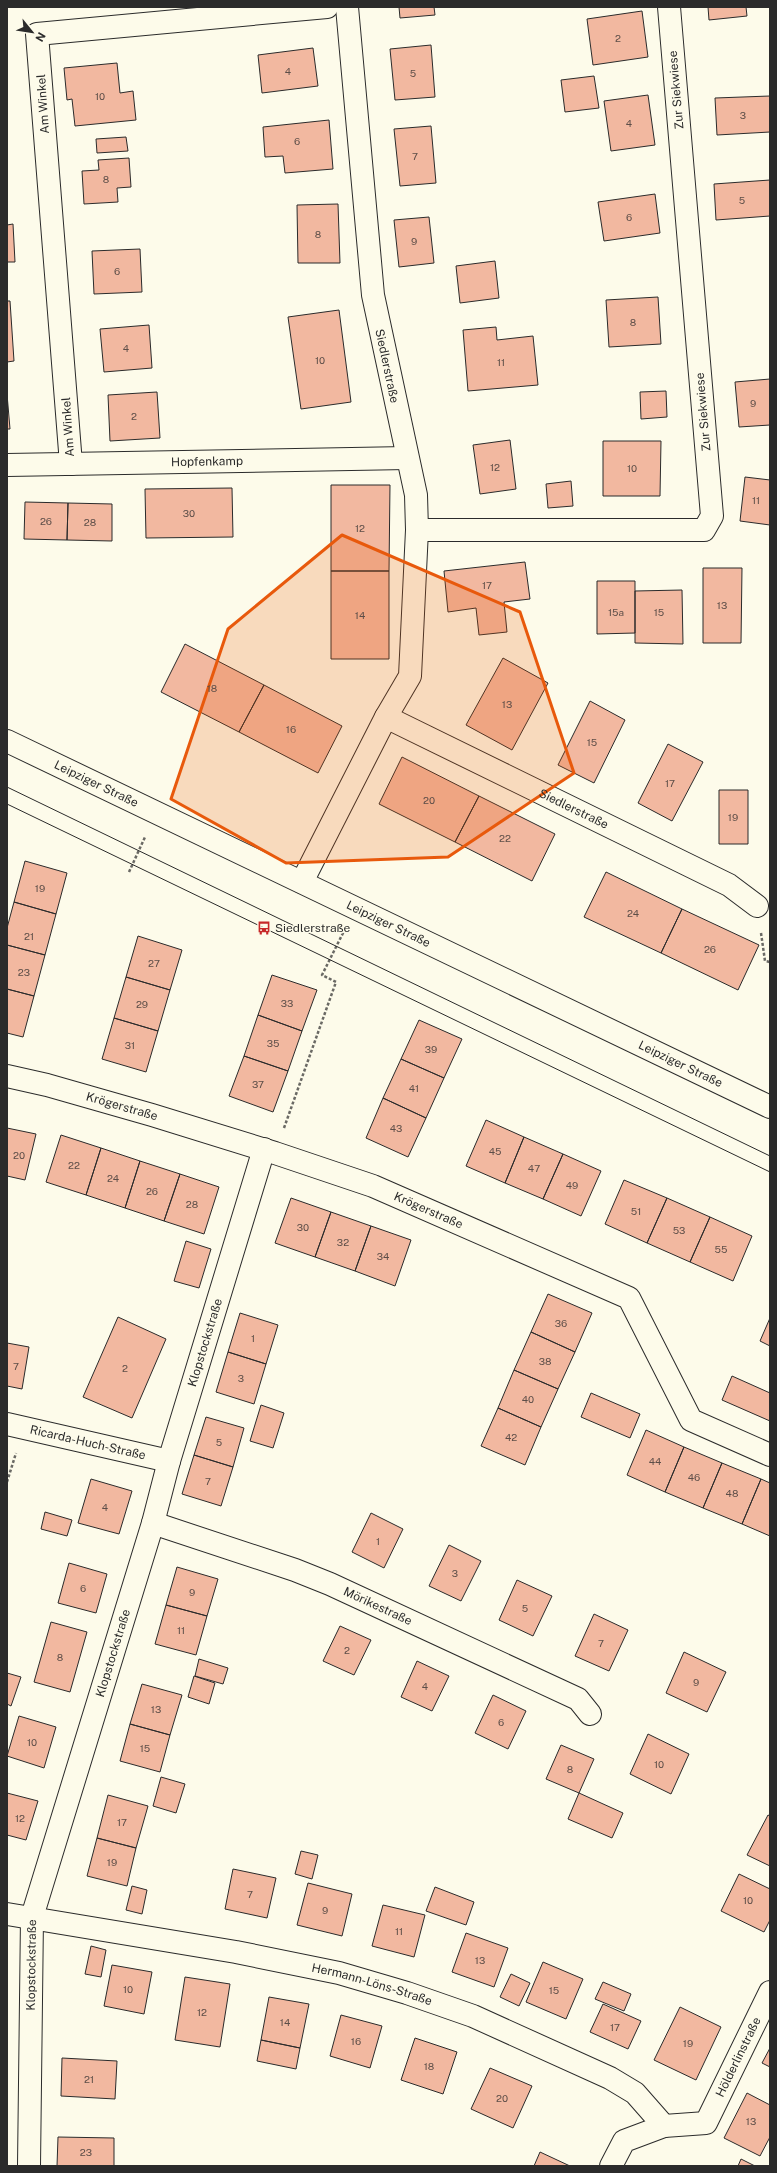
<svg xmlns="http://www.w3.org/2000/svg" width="777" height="2173" font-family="'Public Sans',sans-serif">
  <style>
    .building { fill: #f2b8a0; stroke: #2b2b2b }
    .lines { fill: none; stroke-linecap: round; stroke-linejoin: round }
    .street-casing { stroke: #2b2b2b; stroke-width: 24 }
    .secondary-casing { stroke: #2b2b2b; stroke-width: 24 }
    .path { stroke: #6a6964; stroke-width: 2.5; stroke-dasharray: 3 2; stroke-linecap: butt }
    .street { stroke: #fdfbea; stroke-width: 22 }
    .secondary { stroke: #fdfbea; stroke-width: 22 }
    .tram { stroke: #2b2b2b; stroke-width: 1 }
    .marked { fill: #e8590c; fill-opacity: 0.2; stroke: #e8590c; stroke-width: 3; stroke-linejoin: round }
    .labels { text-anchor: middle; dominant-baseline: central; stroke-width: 3; stroke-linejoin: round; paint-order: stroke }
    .number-label { font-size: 10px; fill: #5d4e48 }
    .street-label { font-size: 12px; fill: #2b2b2b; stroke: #fdfbea }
    .poi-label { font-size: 12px; fill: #2b2b2b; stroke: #fdfbea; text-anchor: start }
  </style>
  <rect width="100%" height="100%" fill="#fdfbea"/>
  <path class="building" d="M399,7H434L435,15L400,18Z
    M708,7H746L747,16L709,20Z
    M642,11L648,57L593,65L587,19Z
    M431,45L435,97L395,100L390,49Z
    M313,48L318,86L262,93L258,55Z
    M117,63L120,93L133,91L136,120L75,126L72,99L67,100L64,68Z
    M594,76L599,108L565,112L561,80Z
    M648,95L655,145L611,151L604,101Z
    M770,96V132L717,135L715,98Z
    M329,120L333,169L285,173L283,156L265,157L263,127Z
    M431,126L436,183L400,186L394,129Z
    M126,137L128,151L97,153L96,139Z
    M129,158L131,187L117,188L118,202L84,204L82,171L99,170L98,160Z
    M770,180V216L716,220L714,184Z
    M655,194L660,233L604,241L598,202Z
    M338,204L340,263H298L297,205Z
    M429,217L434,263L399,267L394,220Z
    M13,224L15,262H7V225Z
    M140,249L142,292L94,294L92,251Z
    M495,261L499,298L460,303L456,266Z
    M658,297L661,344L609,347L606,300Z
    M7,301H10L14,361L7,362Z
    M339,310L351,402L301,409L288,317Z
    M149,325L152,368L104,372L100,329Z
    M496,327L497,340L533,336L538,385L468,391L463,330Z
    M770,379V425L739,427L735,382Z
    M666,391L667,417L641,419L640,392Z
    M157,392L160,438L110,441L108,395Z
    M7,394L10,429H7Z
    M510,440L516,489L480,494L473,445Z
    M603,441H661L660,496H603Z
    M745,477L770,480V525L740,521Z
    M571,481L573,506L548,508L546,484Z
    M331,485H390L389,571H331Z
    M232,488L233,537L146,538L145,489Z
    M25,502L68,503L67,540L24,539Z
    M68,503L112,504V541L67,540Z
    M525,562L530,599L504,602L507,632L479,635L476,608L448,612L444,571Z
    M703,568H742L741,643H703Z
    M331,571H389V659H331Z
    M597,581H635V633L597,634Z
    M682,590L683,644L635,643V591Z
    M185,644L264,685L239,732L161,692Z
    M503,658L548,683L512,750L466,725Z
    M264,685L342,726L318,773L239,732Z
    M590,701L625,720L594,783L558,765Z
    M668,744L703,762L672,821L638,803Z
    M402,757L479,796L455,842L379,804Z
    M719,790H748V844H719Z
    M479,796L555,834L532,881L455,842Z
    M25,861L67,873L56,914L14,902Z
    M606,872L682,909L661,953L584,917Z
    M14,902L56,914L45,955L7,945V928Z
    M682,909L759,945L738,990L661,953Z
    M138,936L182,950L170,990L126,977Z
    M7,945L45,955L34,996L7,989Z
    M272,975L317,990L302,1031L258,1015Z
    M126,977L170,990L158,1031L114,1018Z
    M7,989L34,996L23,1037L7,1033Z
    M258,1015L302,1031L288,1071L244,1056Z
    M114,1018L158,1031L146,1072L102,1059Z
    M419,1020L462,1039L444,1078L401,1059Z
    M244,1056L288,1071L273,1112L229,1096Z
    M401,1059L444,1078L426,1118L383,1098Z
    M383,1098L426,1118L408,1157L366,1138Z
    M486,1120L524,1137L505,1183L466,1166Z
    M7,1128L36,1134L25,1180L7,1176Z
    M61,1135L101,1148L86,1195L46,1182Z
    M524,1137L563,1154L543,1199L505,1183Z
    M101,1148L140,1161L125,1208L86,1195Z
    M563,1154L601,1171L581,1216L543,1199Z
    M140,1161L180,1174L164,1221L125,1208Z
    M180,1174L219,1187L204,1234L164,1221Z
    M624,1180L667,1198L647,1243L605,1224Z
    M291,1198L331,1212L315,1257L275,1243Z
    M667,1198L710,1217L690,1262L647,1243Z
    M331,1212L371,1226L355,1271L315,1257Z
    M710,1217L752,1236L733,1281L690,1262Z
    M371,1226L411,1240L395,1286L355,1271Z
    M186,1241L211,1249L199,1288L174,1281Z
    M548,1294L592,1313L575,1352L531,1332Z
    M240,1313L278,1325L266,1364L228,1352Z
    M118,1317L166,1339L132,1418L83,1397Z
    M770,1318V1346L760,1341Z
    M531,1332L575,1352L558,1389L514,1370Z
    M7,1343L29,1347L22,1389L7,1386Z
    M228,1352L266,1364L254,1404L216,1392Z
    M514,1370L558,1389L541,1427L498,1408Z
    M732,1376L770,1393V1421L722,1400Z
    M591,1393L640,1414L630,1438L581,1417Z
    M261,1405L284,1413L273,1448L250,1441Z
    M498,1408L541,1427L525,1465L481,1446Z
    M206,1417L244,1428L233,1467L194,1455Z
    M646,1430L684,1447L665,1492L627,1475Z
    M684,1447L722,1463L703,1508L665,1492Z
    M194,1455L233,1467L221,1506L182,1494Z
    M722,1463L761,1479L742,1524L703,1508Z
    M91,1479L132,1491L119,1534L78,1523Z
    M761,1479L770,1483V1536L742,1524Z
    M45,1512L72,1520L67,1536L41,1529Z
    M371,1513L403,1529L384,1568L352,1552Z
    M449,1545L481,1561L461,1601L429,1586Z
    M69,1563L107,1574L96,1613L58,1603Z
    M177,1567L218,1579L207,1616L166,1605Z
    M517,1580L552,1596L533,1636L499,1620Z
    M166,1605L207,1616L196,1655L155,1644Z
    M594,1614L628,1630L609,1671L575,1656Z
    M51,1622L87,1632L70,1692L34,1682Z
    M340,1626L371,1640L354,1675L323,1661Z
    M684,1652L726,1672L707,1712L666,1693Z
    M199,1659L228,1668L223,1684L195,1676Z
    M417,1661L449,1676L432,1711L401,1697Z
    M7,1673L21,1677L11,1706L7,1704Z
    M194,1676L215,1683L209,1704L188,1697Z
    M142,1684L182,1695L170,1735L130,1724Z
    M493,1695L526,1711L508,1749L475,1733Z
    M19,1716L56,1727L44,1768L7,1756Z
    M130,1724L170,1735L160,1772L120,1761Z
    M648,1734L689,1754L671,1794L630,1774Z
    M561,1745L594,1759L579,1793L546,1779Z
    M161,1777L185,1784L176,1813L153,1806Z
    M7,1793L38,1801L26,1840L7,1835Z
    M579,1793L623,1813L612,1838L568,1819Z
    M108,1795L148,1806L136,1848L97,1838Z
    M768,1815L770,1816V1866L747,1855Z
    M97,1838L136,1848L127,1886L87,1876Z
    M301,1851L318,1855L312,1879L295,1874Z
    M233,1869L276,1878L267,1918L225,1909Z
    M739,1874L770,1889V1920L764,1932L721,1911Z
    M308,1883L352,1894L342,1936L297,1925Z
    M132,1886L147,1890L142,1914L126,1910Z
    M435,1887L474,1902L466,1925L426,1911Z
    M383,1905L425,1915L414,1957L372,1946Z
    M466,1933L508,1948L494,1987L452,1972Z
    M91,1946L106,1950L101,1977L85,1974Z
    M543,1962L583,1979L566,2019L526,2002Z
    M112,1965L152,1972L144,2014L104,2006Z
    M511,1974L530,1983L519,2006L500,1997Z
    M185,1977L230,1984L220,2047L175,2040Z
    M603,1982L631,1994L624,2011L595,1999Z
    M269,1997L309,2004L300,2048L261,2040Z
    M603,2004L641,2021L628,2049L590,2032Z
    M680,2007L721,2027L696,2080L654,2060Z
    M341,2015L382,2026L370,2068L330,2056Z
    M415,2038L457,2052L443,2094L401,2080Z
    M261,2040L300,2048L296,2069L257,2061Z
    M770,2048V2067L762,2063Z
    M62,2058L117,2061L115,2099L61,2096Z
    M490,2068L532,2086L513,2128L471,2109Z
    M747,2093L770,2105V2137L760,2156L724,2138Z
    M58,2137L114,2138V2166H57Z
    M540,2152L570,2166H534Z
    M741,2159L755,2166H738Z"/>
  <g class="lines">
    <g class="street-casing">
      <g id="street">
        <path d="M71,464L37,34L327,7"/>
        <path id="s1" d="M7,465L407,458"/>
        <path d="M417,530H704L712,516L669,7"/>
        <path id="s2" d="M386,717L729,885L757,906"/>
        <path d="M302,882L386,717L410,676L417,530L416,495L373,295L347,7"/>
        <path id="s3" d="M7,1076L47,1085L152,1115L275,1153L373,1186L629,1298L691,1420L770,1455"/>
        <path id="s4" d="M7,1424L169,1461"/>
        <path id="s5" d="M153,1523L295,1570L330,1584L578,1699L590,1714"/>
        <path id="s6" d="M7,1914L236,1952L339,1973L407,1993L473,2016L610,2078L635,2093L664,2126L706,2123L770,1992"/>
        <path id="s7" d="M29,2166L32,1917L153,1523L169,1461L264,1149"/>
        <path d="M611,2166L624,2141L664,2126"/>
      </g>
    </g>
    <g class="secondary-casing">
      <g id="secondary">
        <path id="s8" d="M7,741L770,1107"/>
      </g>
    </g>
    <path class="path" d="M129,872L145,837
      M761,933L765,961L770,962
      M284,1128L336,982L322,975L344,931
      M7,1482L16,1453"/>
    <use href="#street" class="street"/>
    <use href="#secondary" class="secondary"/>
    <path class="tram" d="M7,787L770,1156
      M7,804L770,1172"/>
  </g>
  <path class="marked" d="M342,535L520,612L574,773L448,857L286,863L171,799L228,629Z"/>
  <defs>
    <g id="bus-bare" transform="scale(1.08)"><path d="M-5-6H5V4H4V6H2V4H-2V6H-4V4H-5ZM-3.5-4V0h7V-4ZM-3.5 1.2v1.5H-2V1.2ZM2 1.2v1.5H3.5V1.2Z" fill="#c62828" stroke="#fdfbea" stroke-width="2.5" paint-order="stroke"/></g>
  </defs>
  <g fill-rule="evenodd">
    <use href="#bus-bare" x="264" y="928"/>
  </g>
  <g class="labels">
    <g class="number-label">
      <text x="618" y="38">2</text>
      <text x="288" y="71">4</text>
      <text x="413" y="73">5</text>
      <text x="100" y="96">10</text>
      <text x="743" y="115">3</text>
      <text x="629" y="123">4</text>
      <text x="297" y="141">6</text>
      <text x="415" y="156">7</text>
      <text x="106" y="179">8</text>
      <text x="742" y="200">5</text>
      <text x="629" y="217">6</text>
      <text x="318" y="234">8</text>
      <text x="414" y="241">9</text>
      <text x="117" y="271">6</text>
      <text x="633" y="322">8</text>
      <text x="126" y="348">4</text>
      <text x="320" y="360">10</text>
      <text x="501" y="362">11</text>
      <text x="753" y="403">9</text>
      <text x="134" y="416">2</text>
      <text x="495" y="467">12</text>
      <text x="632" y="468">10</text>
      <text x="756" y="500">11</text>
      <text x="189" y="513">30</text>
      <text x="46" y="521">26</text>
      <text x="90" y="522">28</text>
      <text x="360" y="528">12</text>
      <text x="487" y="585">17</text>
      <text x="722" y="605">13</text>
      <text x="616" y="612">15a</text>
      <text x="659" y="612">15</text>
      <text x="360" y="615">14</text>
      <text x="212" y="688">18</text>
      <text x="507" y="704">13</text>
      <text x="291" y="729">16</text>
      <text x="592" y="742">15</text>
      <text x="670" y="783">17</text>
      <text x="429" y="800">20</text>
      <text x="733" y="817">19</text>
      <text x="505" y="838">22</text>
      <text x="40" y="888">19</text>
      <text x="633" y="913">24</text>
      <text x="29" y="936">21</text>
      <text x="710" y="949">26</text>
      <text x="154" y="963">27</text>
      <text x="24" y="972">23</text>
      <text x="287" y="1003">33</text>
      <text x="142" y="1004">29</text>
      <text x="273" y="1043">35</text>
      <text x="130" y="1045">31</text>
      <text x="431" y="1049">39</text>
      <text x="258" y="1084">37</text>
      <text x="414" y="1088">41</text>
      <text x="396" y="1128">43</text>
      <text x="495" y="1151">45</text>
      <text x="19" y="1155">20</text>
      <text x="74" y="1165">22</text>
      <text x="534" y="1168">47</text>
      <text x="113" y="1178">24</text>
      <text x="572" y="1185">49</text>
      <text x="152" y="1191">26</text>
      <text x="192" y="1204">28</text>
      <text x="636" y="1211">51</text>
      <text x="303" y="1227">30</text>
      <text x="679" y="1230">53</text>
      <text x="343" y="1242">32</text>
      <text x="721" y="1249">55</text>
      <text x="383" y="1256">34</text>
      <text x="561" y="1323">36</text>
      <text x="253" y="1338">1</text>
      <text x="545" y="1361">38</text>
      <text x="16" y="1366">7</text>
      <text x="125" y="1368">2</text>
      <text x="241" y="1378">3</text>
      <text x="528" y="1399">40</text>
      <text x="511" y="1437">42</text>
      <text x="219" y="1442">5</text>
      <text x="655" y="1461">44</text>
      <text x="694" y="1477">46</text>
      <text x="208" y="1481">7</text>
      <text x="732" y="1493">48</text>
      <text x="105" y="1507">4</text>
      <text x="378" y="1541">1</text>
      <text x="455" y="1573">3</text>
      <text x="83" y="1588">6</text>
      <text x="192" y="1592">9</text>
      <text x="525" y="1608">5</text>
      <text x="181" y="1630">11</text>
      <text x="601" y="1643">7</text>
      <text x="347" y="1650">2</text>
      <text x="60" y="1657">8</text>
      <text x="696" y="1682">9</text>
      <text x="425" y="1686">4</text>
      <text x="156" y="1709">13</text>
      <text x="501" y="1722">6</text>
      <text x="32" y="1742">10</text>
      <text x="145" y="1748">15</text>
      <text x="659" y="1764">10</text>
      <text x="570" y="1769">8</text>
      <text x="20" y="1818">12</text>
      <text x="122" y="1822">17</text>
      <text x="112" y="1862">19</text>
      <text x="250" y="1894">7</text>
      <text x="748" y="1900">10</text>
      <text x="325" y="1910">9</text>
      <text x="399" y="1931">11</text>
      <text x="480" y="1960">13</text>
      <text x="128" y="1989">10</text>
      <text x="554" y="1990">15</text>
      <text x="202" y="2012">12</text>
      <text x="285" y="2022">14</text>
      <text x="615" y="2027">17</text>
      <text x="356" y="2041">16</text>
      <text x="688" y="2043">19</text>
      <text x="429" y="2066">18</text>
      <text x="89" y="2079">21</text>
      <text x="502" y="2098">20</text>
      <text x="751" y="2121">13</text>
      <text x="86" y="2152">23</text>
    </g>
    <g class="street-label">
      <text transform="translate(676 90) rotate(-95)">Zur Siekwiese</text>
      <text transform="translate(43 104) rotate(-94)">Am Winkel</text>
      <text transform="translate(387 366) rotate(78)">Siedlerstraße</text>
      <text transform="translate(703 412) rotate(-95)">Zur Siekwiese</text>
      <text transform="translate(68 427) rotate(-94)">Am Winkel</text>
      <text stroke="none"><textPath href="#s1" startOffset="200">Hopfenkamp</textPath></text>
      <text stroke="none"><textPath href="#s8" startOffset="99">Leipziger Straße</textPath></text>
      <text stroke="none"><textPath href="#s2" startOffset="209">Siedlerstraße</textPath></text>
      <text stroke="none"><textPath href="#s8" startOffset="423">Leipziger Straße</textPath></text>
      <text stroke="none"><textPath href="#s8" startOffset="747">Leipziger Straße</textPath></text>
      <text stroke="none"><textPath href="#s3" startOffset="119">Krögerstraße</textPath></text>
      <text stroke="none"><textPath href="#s3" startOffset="443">Krögerstraße</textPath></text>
      <text stroke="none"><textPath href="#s7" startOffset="849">Klopstockstraße</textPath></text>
      <text stroke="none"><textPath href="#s4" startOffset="83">Ricarda-Huch-Straße</textPath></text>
      <text stroke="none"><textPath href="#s5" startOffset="240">Mörikestraße</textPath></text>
      <text stroke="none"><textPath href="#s7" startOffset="525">Klopstockstraße</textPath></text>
      <text stroke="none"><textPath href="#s7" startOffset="201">Klopstockstraße</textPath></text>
      <text stroke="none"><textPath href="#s6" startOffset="372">Hermann-Löns-Straße</textPath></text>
      <text stroke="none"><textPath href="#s6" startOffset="817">Hölderlinstraße</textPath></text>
    </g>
    <g class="poi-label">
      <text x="275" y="928">Siedlerstraße</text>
    </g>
  </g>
  <rect width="777" height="2173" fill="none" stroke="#2b2b2b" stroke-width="16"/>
  <g transform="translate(32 32) rotate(120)" stroke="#fdfbea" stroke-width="3" paint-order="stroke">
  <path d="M0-3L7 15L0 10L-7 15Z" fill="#2b2b2b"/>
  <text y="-6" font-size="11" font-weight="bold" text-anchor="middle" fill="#2b2b2b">N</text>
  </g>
</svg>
